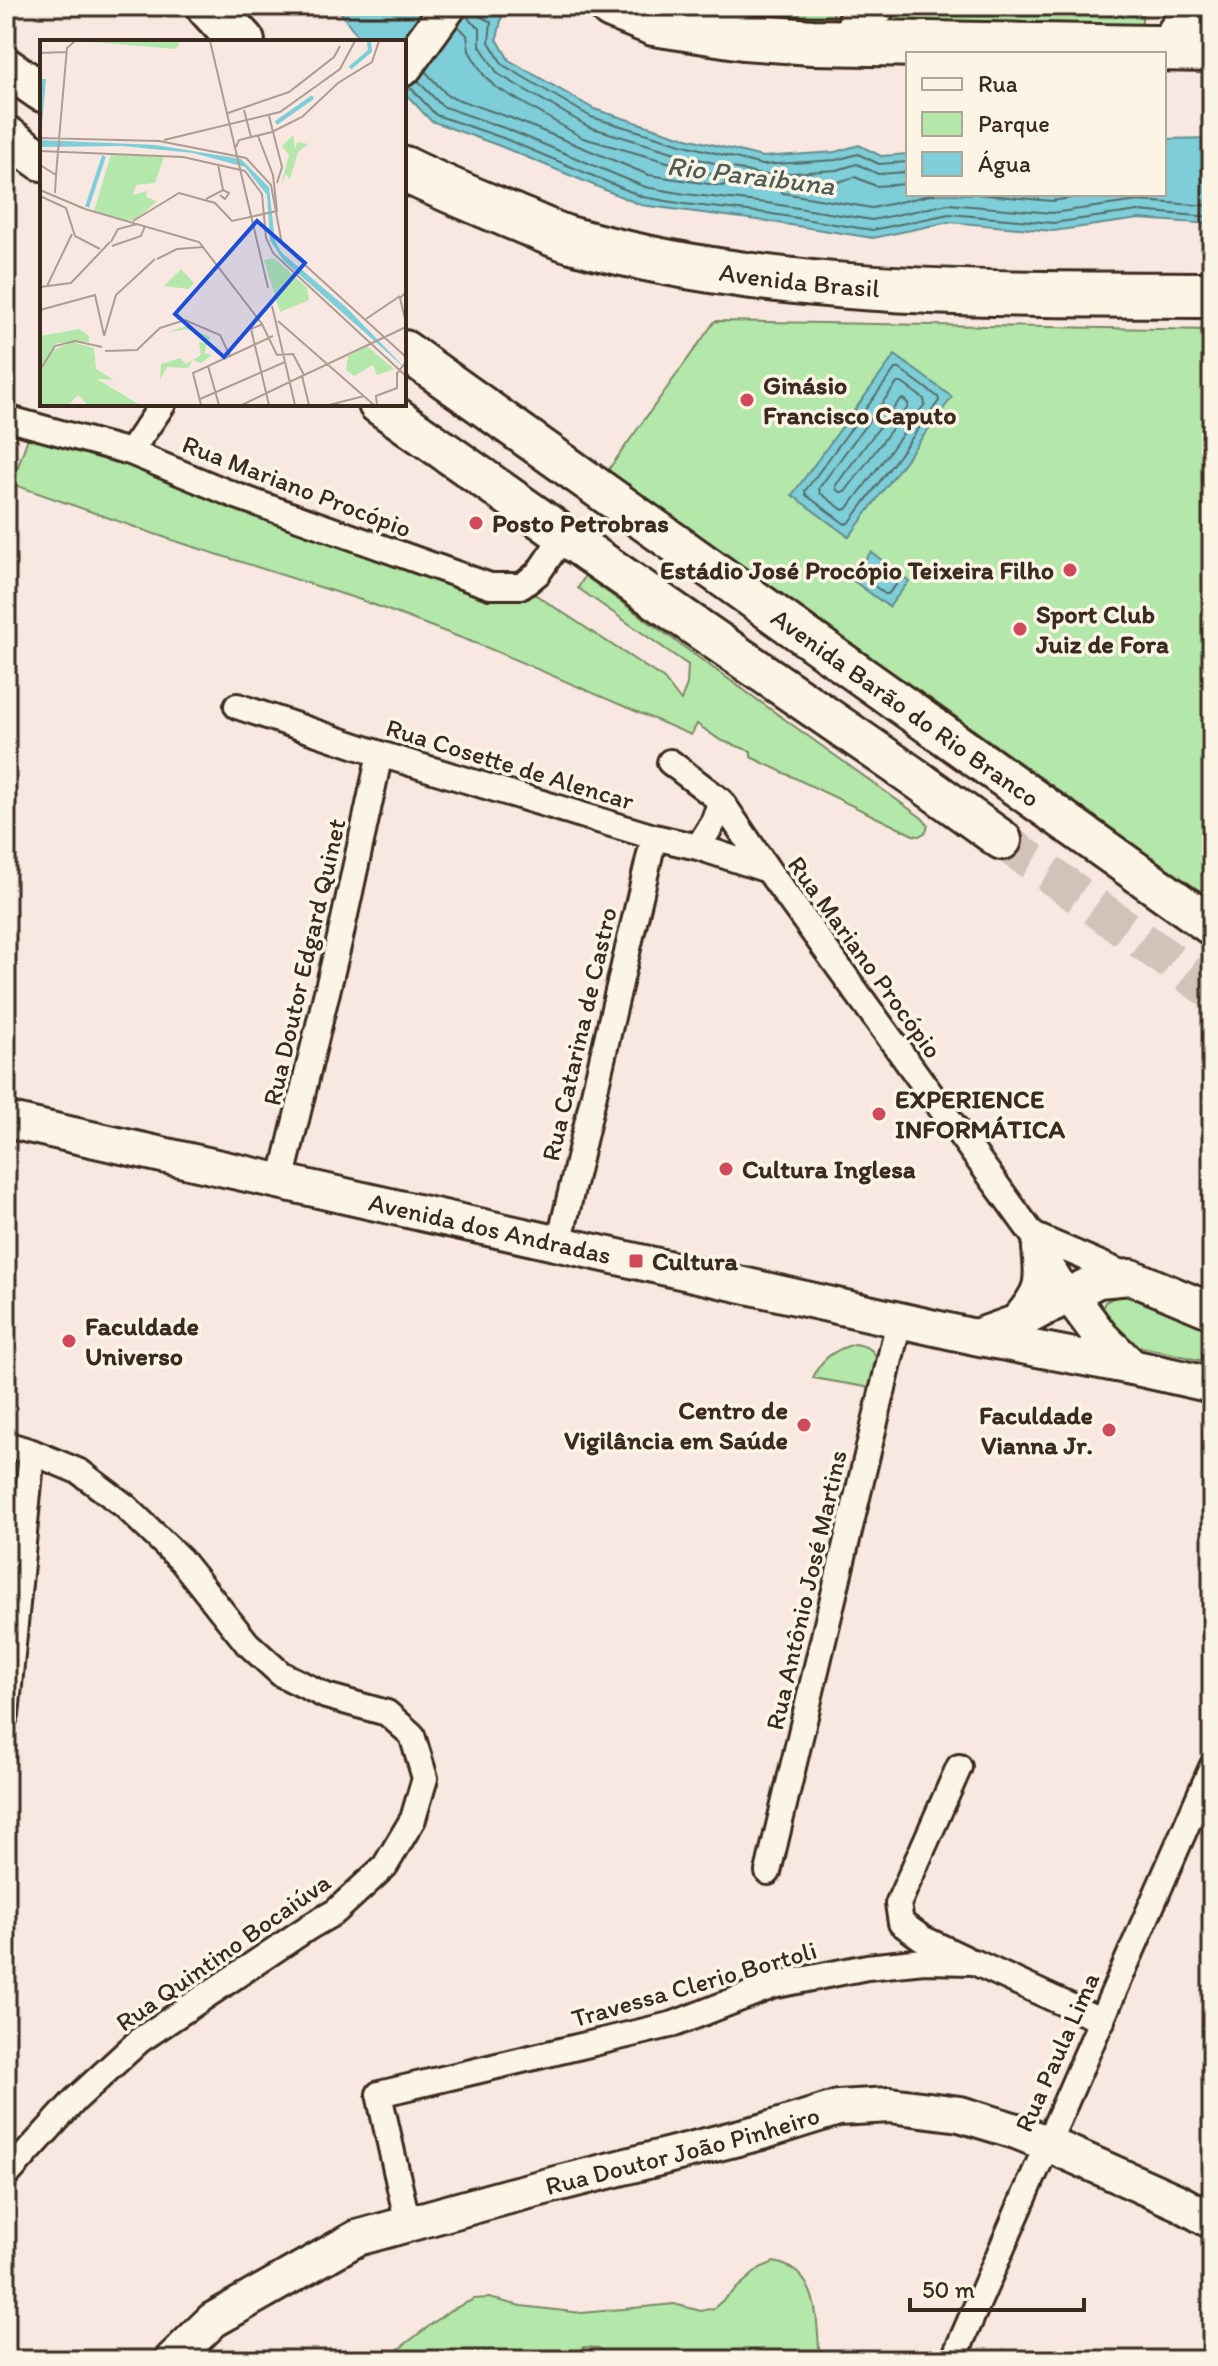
<svg xmlns="http://www.w3.org/2000/svg" width="1218" height="2366" font-family="Itim,sans-serif">
  <style>
    .green { fill: #b4e8aa; stroke: #788964; stroke-width: 2 }
    .water { fill: #7dced8; stroke: #638c8e; stroke-width: 2 }
    .lines { fill: none; stroke-linecap: round; stroke-linejoin: round }
    .shore { stroke: #556c68; stroke-width: 2 }
    .primary-tunnel { stroke: #d2c2ba; stroke-width: 38; stroke-dasharray: 38 19; stroke-linecap: butt }
    .street-casing { stroke: #3b2a1e; stroke-width: 30 }
    .secondary-casing { stroke: #3b2a1e; stroke-width: 40 }
    .primary-casing { stroke: #3b2a1e; stroke-width: 44 }
    .highway-casing { stroke: #3b2a1e; stroke-width: 50 }
    .street { stroke: #fcf5e5; stroke-width: 24 }
    .secondary { stroke: #fcf5e5; stroke-width: 34 }
    .primary { stroke: #fcf5e5; stroke-width: 38 }
    .highway { stroke: #fcf5e5; stroke-width: 44 }
    .poi-dot { fill: #d1495b; stroke: #fcf5e5; stroke-width: 3 }
    .labels { text-anchor: middle; dominant-baseline: central; stroke-width: 7; stroke-linejoin: round; paint-order: stroke }
    .street-label { font-size: 26px; fill: #3b2a1e; stroke: #fcf5e5 }
    .poi-label { font-size: 26px; font-weight: bold; fill: #3b2a1e; stroke: #fcf5e5; text-anchor: start }
    .water-label { font-size: 28px; font-style: italic; fill: #4f5b56; stroke: #fcf5e5 }
    .inset-river { fill: none; stroke: #7dced8; stroke-width: 4 }
    .inset-road { fill: none; stroke: #ac9c93; stroke-width: 2 }
    .view { fill: #1d4ed8; fill-opacity: 0.15; stroke: #1d4ed8; stroke-width: 4 }
    .inset-edge { fill: none; stroke: #3b2a1e; stroke-width: 4 }
  </style>
  <rect width="100%" height="100%" fill="#f8e8e1"/>
  <filter id="ink" filterUnits="userSpaceOnUse"><feTurbulence type="fractalNoise" baseFrequency=".0125" numOctaves="2"/><feDisplacementMap in="SourceGraphic" scale="16" xChannelSelector="R" yChannelSelector="G"/><feConvolveMatrix kernelMatrix="1 2 1 2 8 2 1 2 1" color-interpolation-filters="sRGB"/></filter>
  <g filter="url(#ink)">
    <path class="green" d="M758,6H834L833,20L826,30L744,37Z
      M872,6H1143L1140,47L879,43Z
      M715,321L1212,330V896L1195,888L934,701L604,476Z
      M32,426L522,586L664,679L681,701L687,684L688,665L578,588L585,576L922,818L928,825L926,832L919,836L913,835L751,757V751L720,740L697,724L691,735L488,648L361,600L172,540L12,484Z
      M1129,1296L1212,1330V1363L1117,1341L1100,1315L1105,1302L1115,1297Z
      M855,1344C885,1349 876,1365 872,1388L813,1378C820,1359 835,1349 855,1344Z
      M774,2262C821,2271 816,2322 820,2360H609V2357L599,2348L584,2347L566,2360H384L449,2311L474,2299L489,2298L521,2306L582,2313L674,2304L701,2311L714,2308L760,2268Z"/>
    <path class="water" d="M336,6H473L502,16L497,39L509,60L594,109L683,137L762,157L835,152L859,145L881,156L908,154V194H1164V139L1212,138V224L1139,219L1053,231L949,222L873,238L765,221L641,205L500,146L431,121L404,92V42H362Z
      M895,355L952,397L849,537L792,495Z
      M871,552L909,581L889,607L851,579Z"/>
    <g class="lines">
      <path class="shore" d="M475,6L478,15L491,22L489,42L503,65L591,117L681,144L762,165L836,160L858,154L879,164L908,162
        M466,14L471,22L480,28V46L498,74L589,127L679,154L761,175L837,170L857,164L878,174L908,172
        M425,71L448,96L511,118L649,175L722,186L726,184L724,178L583,138L494,86L483,74L469,51L467,35L458,26
        M418,81L442,106L507,129L645,187L685,194L767,203L872,220L948,204L1052,213L1138,201L1212,206
        M404,87L412,89L436,115L503,138L643,197L684,204L766,213L872,230L949,214L1053,223L1138,211L1212,217
        M908,184L876,186L855,177L838,182L783,186L780,190L783,193L872,208L935,194
        M976,194L1052,201L1095,194
        M895,369H900L938,397L939,401L850,522L845,524L806,495L805,491Z
        M897,383H902L924,399L925,404L848,508L843,510L820,493L819,488Z
        M903,399L908,403V407L845,492H840L836,489V485L899,401Z
        M875,566L896,582V585L888,594H885L864,578L870,567Z"/>
      <path class="primary-tunnel" d="M1002,840L1212,991"/>
      <g class="street-casing">
        <path id="street" d="M1157,48L1178,19L1212,20
          M6,418L130,452L234,495L490,586H522L538,573L564,535
          M130,452L163,404
          M237,706L380,754L654,837L698,847L768,870
          M670,762L721,801L768,870L1033,1235L1069,1294
          M698,847L713,823L721,801
          M281,1182L340,938L380,754
          M1033,1235L1126,1275
          M559,1244L654,837
          M6,1444L32,1452L80,1472L125,1506L181,1560L247,1643L281,1674L326,1696L387,1713L412,1735L425,1778L413,1819L385,1866L335,1912L309,1927L140,2040L75,2100L6,2176
          M6,1715L32,1452
          M959,1767L898,1904L901,1923L922,1938L964,1958
          M768,1872L899,1321
          M408,2224L379,2094L674,2024L772,1986L867,1967L924,1961L974,1962L1102,2021
          M953,2360L1212,1767"/>
      </g>
      <g class="secondary-casing">
        <g id="secondary">
          <path d="M404,68L449,6"/>
          <path id="s1" d="M6,1120L975,1337L1132,1367L1212,1385"/>
          <path d="M1069,1294L1101,1337L1132,1367"/>
          <path d="M1019,1320C1043,1292 1044,1284 1040,1248"/>
          <path d="M976,1337L1018,1322L1098,1280L1131,1277L1212,1311"/>
          <path id="s2" d="M172,2360L213,2320L357,2238L509,2196L761,2132L838,2108L890,2105L960,2114L1016,2131L1048,2144L1180,2203L1212,2221"/>
        </g>
      </g>
      <g class="primary-casing">
        <g id="primary">
          <path d="M6,67L42,92"/>
          <path d="M6,135L42,161"/>
          <path id="s3" d="M404,350L1212,926"/>
          <path d="M378,404L589,553L914,777L1002,840"/>
        </g>
      </g>
      <g class="highway-casing">
        <g id="highway">
          <path d="M209,6L242,42"/>
          <path d="M612,6L654,23L744,37L812,42L1212,49"/>
          <path d="M872,6L862,15L860,26L866,36L879,43"/>
          <path id="s4" d="M404,169C440,187 478,202 516,218C534,225 553,235 572,240C779,298 999,294 1212,295"/>
        </g>
      </g>
      <use href="#street" class="street"/>
      <use href="#secondary" class="secondary"/>
      <use href="#primary" class="primary"/>
      <use href="#highway" class="highway"/>
    </g>
  </g>
  <g class="poi-dot">
    <circle cx="747" cy="400" r="8"/>
    <circle cx="476" cy="523" r="8"/>
    <circle cx="1070" cy="570" r="8"/>
    <circle cx="1020" cy="629" r="8"/>
    <circle cx="879" cy="1114" r="8"/>
    <circle cx="726" cy="1169" r="8"/>
    <rect x="628" y="1253" width="16" height="16" rx="4"/>
    <circle cx="69" cy="1341" r="8"/>
    <circle cx="804" cy="1425" r="8"/>
    <circle cx="1109" cy="1430" r="8"/>
  </g>
  <g class="labels">
    <g class="street-label">
      <text stroke="none"><textPath href="#s4" startOffset="414">Avenida Brasil</textPath></text>
      <text transform="translate(297 486) rotate(21)">Rua Mariano Procópio</text>
      <text stroke="none"><textPath href="#s3" startOffset="616">Avenida Barão do Rio Branco</textPath></text>
      <text transform="translate(510 764) rotate(17)">Rua Cosette de Alencar</text>
      <text transform="translate(865 957) rotate(54)">Rua Mariano Procópio</text>
      <text transform="translate(304 962) rotate(-77)">Rua Doutor Edgard Quinet</text>
      <text transform="translate(579 1034) rotate(-77)">Rua Catarina de Castro</text>
      <text stroke="none"><textPath href="#s1" startOffset="496">Avenida dos Andradas</textPath></text>
      <text transform="translate(806 1590) rotate(-77)">Rua Antônio José Martins</text>
      <text transform="translate(223 1952) rotate(-35)">Rua Quintino Bocaiúva</text>
      <text transform="translate(694 1984) rotate(-16)">Travessa Clerio Bortoli</text>
      <text transform="translate(1057 2052) rotate(-66)">Rua Paula Lima</text>
      <text stroke="none"><textPath href="#s2" startOffset="560">Rua Doutor João Pinheiro</textPath></text>
    </g>
    <g class="poi-label">
      <text x="763" y="385">Ginásio<tspan x="763" dy="30">Francisco Caputo</tspan></text>
      <text x="492" y="523">Posto Petrobras</text>
      <text x="1054" y="570" text-anchor="end">Estádio José Procópio Teixeira Filho</text>
      <text x="1036" y="614">Sport Club<tspan x="1036" dy="30">Juiz de Fora</tspan></text>
      <text x="895" y="1099">EXPERIENCE<tspan x="895" dy="30">INFORMÁTICA</tspan></text>
      <text x="742" y="1169">Cultura Inglesa</text>
      <text x="652" y="1261">Cultura</text>
      <text x="85" y="1326">Faculdade<tspan x="85" dy="30">Universo</tspan></text>
      <text x="788" y="1410" text-anchor="end">Centro de<tspan x="788" dy="30">Vigilância em Saúde</tspan></text>
      <text x="1093" y="1415" text-anchor="end">Faculdade<tspan x="1093" dy="30">Vianna Jr.</tspan></text>
    </g>
    <g class="water-label">
      <text transform="translate(751 175) rotate(7)">Rio Paraibuna</text>
    </g>
  </g>
  <g transform="translate(40 40)">
    <rect width="366" height="366" fill="#f8e8e1"/>
    <path d="M41,1H139V5L135,9ZM253,95L255,109L257,102L268,104L258,112L250,139L246,134L241,145L249,115L242,106ZM71,114L124,117L115,143L96,145L93,155L107,151L106,157L117,161L98,178L89,181L91,174L88,181L54,171ZM234,218L267,248L269,260L240,272L224,220ZM141,229L154,243L149,249L124,246ZM146,286L170,297L164,313L172,315L161,323L153,320L148,328L127,327L120,340L121,324L140,318L146,324L161,315L159,302L166,303L159,294L146,289L126,293ZM39,289L49,296V302L18,303L0,327V296ZM32,302L54,308L56,329L74,340L57,339L100,365H48L38,355L29,365H0V333L12,311ZM327,306L354,329L337,335L333,325L314,336L306,330L308,316Z" fill="#b4e8aa"/>
    <path d="M0,100L116,105L201,119L229,147L235,201L242,213L307,268L366,329L243,220L230,200L227,155L205,127L153,113L82,106L0,107Z" fill="#7dced8"/>
    <path class="inset-river" d="M310,28L330,11L329,1M236,83L273,57M0,84L4,39M47,167L64,116"/>
    <path class="inset-road" d="M170,1L228,248M0,13L26,12M204,70L211,97M188,73L249,52L294,17L300,6M229,76L242,127L237,143M0,98L119,101L206,118L231,145L242,204L366,317M19,99L27,8L35,1M124,100L240,72L300,29L315,1M196,107L199,100L232,92L262,77L298,43L332,22L339,1M0,111L143,117L205,131L222,154L226,198L233,213L366,336M178,124L183,150M0,125L16,135L15,153M16,135L19,100M0,150L45,169L159,202L222,284L237,315L253,314L264,335M0,156L26,168L35,196L60,209M166,159L183,150L189,153L185,159L180,155M93,181L139,153L175,163L192,181L237,171L233,135L218,96M71,202L78,189L97,184M72,206L101,196L105,186M117,219L137,209L164,207M7,246L32,194M0,247L31,243L70,202M366,252L360,258L366,283M232,266L255,365M0,270L55,255L64,295M326,279L360,256M238,281L334,365M223,284L211,289L229,365M64,296L76,255L115,219M65,311L97,310L120,288L145,280L180,295L190,316M168,326L179,365M0,330L15,306L35,301L62,307M160,359L245,322M161,365L153,333L233,296M202,365L262,336M269,365L262,336L366,287M289,365L324,356M337,365L336,356L357,348V333L366,322"/>
    <path class="view" d="M217,181L265,223L184,317L135,274Z"/>
    <rect width="366" height="366" class="inset-edge"/>
  </g>
  <rect width="1218" height="2366" fill="none" stroke="#fcf5e5" stroke-width="32"/>
  <rect x="16" y="16" width="1186" height="2334" fill="none" stroke="#3b2a1e" stroke-width="3" filter="url(#ink)"/>
  <rect x="906" y="52" width="260" height="144" fill="#fcf5e5" stroke="#afa495" stroke-width="2"/>
  <rect x="922" y="78" width="40" height="12" fill="#fcf5e5" stroke="#afa495" stroke-width="2"/>
  <text x="978" y="92" font-size="24" fill="#3b2a1e">Rua</text>
  <rect x="922" y="112" width="40" height="24" fill="#b4e8aa" stroke="#afa495" stroke-width="2"/>
  <text x="978" y="132" font-size="24" fill="#3b2a1e">Parque</text>
  <rect x="922" y="152" width="40" height="24" fill="#7dced8" stroke="#afa495" stroke-width="2"/>
  <text x="978" y="172" font-size="24" fill="#3b2a1e">Água</text>
  <path d="M910 2298v12h174v-12" fill="none" stroke="#3b2a1e" stroke-width="4"/>
  <text x="922" y="2298" font-size="24" fill="#3b2a1e" stroke="#fcf5e5" stroke-width="6" paint-order="stroke">50 m</text>
</svg>
